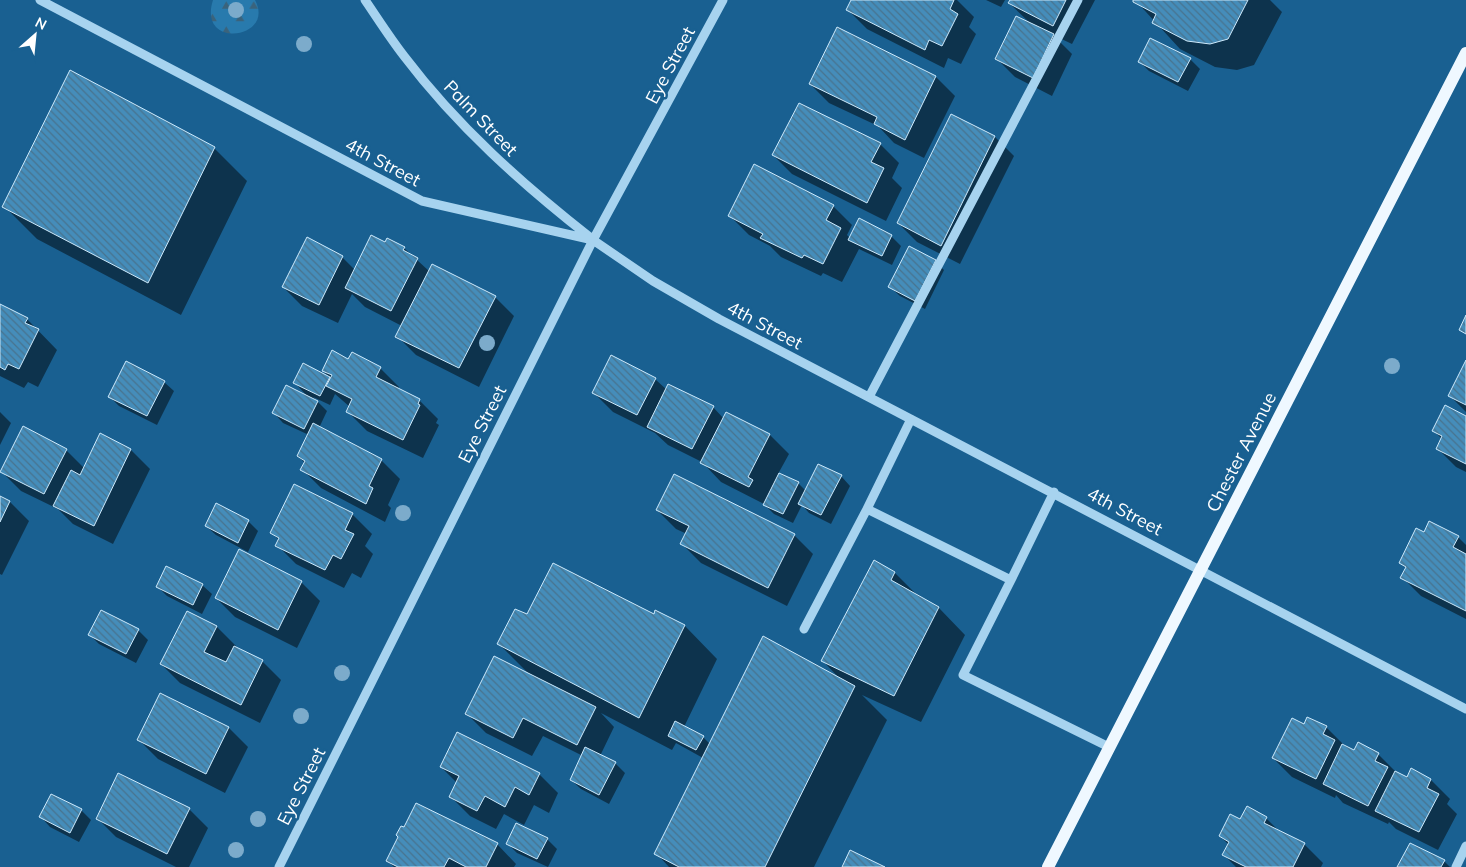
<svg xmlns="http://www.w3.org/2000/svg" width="1466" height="867" font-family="Mulish,sans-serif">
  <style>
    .forest { fill: url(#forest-firs) }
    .shadow { fill: #0007 }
    .building { fill: url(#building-back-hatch); stroke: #cde9fb }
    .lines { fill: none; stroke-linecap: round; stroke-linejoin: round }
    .minor { stroke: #a7d3ef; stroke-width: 9 }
    .major { stroke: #eff8ff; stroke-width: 12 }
    .tree { fill: #7cabcb }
    .labels { text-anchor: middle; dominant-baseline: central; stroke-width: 5; stroke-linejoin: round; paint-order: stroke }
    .street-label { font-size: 18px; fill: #fff; stroke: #196091 }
  </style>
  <defs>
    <pattern id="forest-firs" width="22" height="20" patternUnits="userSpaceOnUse" patternTransform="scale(1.25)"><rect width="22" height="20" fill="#287aad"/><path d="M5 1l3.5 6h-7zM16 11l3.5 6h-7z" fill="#3a637c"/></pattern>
    <pattern id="building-back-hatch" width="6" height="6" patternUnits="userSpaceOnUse" patternTransform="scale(1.25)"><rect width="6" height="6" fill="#458dba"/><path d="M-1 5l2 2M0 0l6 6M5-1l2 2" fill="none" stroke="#48738e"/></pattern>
  </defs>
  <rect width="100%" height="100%" fill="#196091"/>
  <path class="forest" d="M213,0H255C276,39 197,50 213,0Z"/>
  <path class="shadow" d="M853,0H957L974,17L969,27L976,34L961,64L948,58L944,68L867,29L848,10Z
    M986,0H1005L1001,7Z
    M1011,0H1095L1072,44L1053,35L1072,54L1052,96L1015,77L996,58L1030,23L1009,3Z
    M1135,0H1270L1282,12L1254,65L1237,70L1215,67L1180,49Z
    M838,28L936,77L955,96L924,158L894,143L878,126L829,103L810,84Z
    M1190,59L1200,69L1188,91L1149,71L1140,62Z
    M70,72L214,148L247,181L181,315L37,239L4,206Z
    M951,116L995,137L1014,156L960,264L917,242L898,223Z
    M880,144L899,163L892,178L902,188L886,221L792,174L773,155Z
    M833,206L852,225L847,235L850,238L859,220L891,236L901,246L892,265L859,249L842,282L823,273L821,276L781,257L770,246L749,235L730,216Z
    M388,240L404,248L429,271L495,297L514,316L479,387L416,355L397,336L402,326L365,307L352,294L338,323L302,306L283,287L342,257L355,270Z
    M935,261L944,270L925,309L900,296L890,287Z
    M0,305L27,319L57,350L38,387L28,382L24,388L0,376Z
    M349,360L380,368L399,387L398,389L419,400L438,419L436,423L439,425L423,458L367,431L348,412L350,407L335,394L330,405L313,397L327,411L319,428L381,460L400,479L388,505L391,508L385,522L321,488L302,469L305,463L298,456L309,435L283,423L274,413L308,397L295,383L304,365L330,378L323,371Z
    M1466,363V412L1450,396Z
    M655,379L667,390L713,407L724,419L727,413L770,435L789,454L778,474L798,483L806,491L841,476L850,486L831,524L809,513L802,505L793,523L774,514L764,504L721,482L702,462L668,445L655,433L613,412L594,393Z
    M164,382L174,391L157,425L119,406L110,397Z
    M0,412L11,423L0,445Z
    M1466,417V472L1456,467L1437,448L1442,439L1434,431Z
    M101,435L131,450L150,469L113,544L73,524L58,509L21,491L2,472L66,450L84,468Z
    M295,486L353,515L372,534L365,546L373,554L361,578L352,573L344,588L296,564L277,545L279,540L272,533Z
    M0,497L10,502L29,521L2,575L0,574Z
    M657,510L794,535L813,554L787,606L701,563L682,544L687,534L676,529Z
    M248,521L258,531L248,552L216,535L206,526Z
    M1458,537L1466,545V619L1421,596L1402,577L1406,568L1401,563Z
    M874,562L895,573L918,596L939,608L965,635L921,722L862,695L887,720L814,867H669L656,853L703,758L676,743L672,750L601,713L614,727L600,756L615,763L625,773L609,804L581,789L571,780L583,756L543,736L532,756L486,733L467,714L530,675L499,644L528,616L654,615L656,612L685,626L717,659L684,727L703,737L710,744L839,678L823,661Z
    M301,582L320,601L297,648L235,617L216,598Z
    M202,585L212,594L202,614L167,596L157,586Z
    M217,627L236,646L234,648L262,661L281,680L260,723L180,683L161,664Z
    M138,630L148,640L136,663L99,644L90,635Z
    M161,695L229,728L248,747L225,793L158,759L139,740Z
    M1308,719L1327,728L1346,747L1354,752L1378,754L1397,773L1407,778L1431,780L1450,799L1447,804L1457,814L1438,850L1396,829L1389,822L1388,824L1343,803L1336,795L1335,798L1292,777L1273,758L1304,725Z
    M441,767L539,774L558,793L549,813L534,805L524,825L504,814L496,829L470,816L451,797L457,783Z
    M189,809L208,828L189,867H176L116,837L97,818Z
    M81,810L91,820L79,842L50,827L41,817Z
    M1266,818L1281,833L1304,844L1323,863L1321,867H1236L1224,855L1229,845L1220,836L1241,821Z
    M402,827L497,844L516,864L514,867H394L388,861Z
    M547,839L557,849L548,867L517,853L507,843Z
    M1444,861L1450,867H1399Z"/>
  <path class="building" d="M851,0H954L950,9L958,14L942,46L929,40L925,50L846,10Z
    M1010,0H1066L1053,26L1008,3Z
    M1133,0H1248L1228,39L1210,44L1187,41L1152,23L1156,14L1133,2Z
    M1016,16L1054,34L1033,78L995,59Z
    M837,27L936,76L905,140L874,124L877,117L809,84Z
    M1150,38L1191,58L1178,82L1138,62Z
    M70,70L215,147L148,283L2,207Z
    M799,103L881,143L871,162L884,168L867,203L772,155Z
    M951,114L995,136L941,246L897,223Z
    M754,164L834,205L826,220L841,228L823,264L804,255L802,258L760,238L763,234L728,216Z
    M859,218L892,235L882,256L848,240Z
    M371,235L385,242L387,238L405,247L403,250L418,258L391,311L345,288Z
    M307,237L343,256L319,305L282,287Z
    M909,246L936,260L915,301L888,287Z
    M432,264L496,296L459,368L395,337Z
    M0,304L28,318L25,323L39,329L19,369L8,364L5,370L0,367Z
    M1466,315V334L1459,330Z
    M332,350L348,359L352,352L381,367L376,377L420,399L418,404L420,405L403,440L346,412L352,399L326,386L332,375L322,371Z
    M611,355L656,378L637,415L592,393Z
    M1466,360V405L1448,396Z
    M126,361L165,381L147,416L108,397Z
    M303,363L330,377L320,396L293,383Z
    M668,384L714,406L692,449L647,427Z
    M286,385L318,401L304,429L272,413Z
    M1445,405L1466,416V464L1436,449L1442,436L1432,431Z
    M726,412L770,434L748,477L753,480L749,487L700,463Z
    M313,423L382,459L369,486L373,488L366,504L300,470L305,461L297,456Z
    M23,426L67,449L44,494L0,472Z
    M100,433L131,449L94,526L53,506L71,470L80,475Z
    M818,464L842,475L821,515L798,504Z
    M779,473L799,482L783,514L763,505Z
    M674,474L795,534L768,588L680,544L689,526L656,510Z
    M294,484L353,513L345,530L354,534L341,559L333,555L325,570L275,546L279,538L270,533Z
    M0,496L10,501L0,522Z
    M216,503L249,520L238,543L205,526Z
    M1429,521L1459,536L1453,547L1466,554V611L1400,578L1406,567L1399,563L1416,528L1424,532Z
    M239,549L302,581L278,630L215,598Z
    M874,560L895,572L891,580L939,607L894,696L821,661Z
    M553,563L654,614L655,610L685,625L639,718L497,644L515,609L527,614Z
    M166,566L203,584L193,605L156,587Z
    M101,610L139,629L126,654L88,635Z
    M187,611L217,626L204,652L226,662L234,646L263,660L241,705L160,664Z
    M763,636L855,686L765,867H679L654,854Z
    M494,656L596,707L577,745L523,718L513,738L465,714Z
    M160,693L229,727L206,774L137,740Z
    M1307,717L1327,726L1323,734L1335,740L1316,779L1272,758L1292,718L1304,724Z
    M675,721L704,736L696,750L668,736Z
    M457,732L540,773L529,795L515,787L505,807L485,796L477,811L449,797L459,776L440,767Z
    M1358,742L1379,753L1375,761L1388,767L1368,806L1323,784L1342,744L1354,750Z
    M585,747L616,762L599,795L570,780Z
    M1411,768L1431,779L1427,788L1439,794L1419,832L1375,811L1395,771L1407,777Z
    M118,773L190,808L167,854L96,819Z
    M51,794L82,809L70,833L39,817Z
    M416,803L498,843L486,867H466L449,858L444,867H398L386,861L398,837L396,835L401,826L404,827Z
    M1247,806L1267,817L1264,823L1305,843L1293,867H1246L1222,855L1229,842L1219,836L1230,814L1240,819Z
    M516,823L548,838L537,859L506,844Z
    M1410,843L1445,860L1441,867H1397Z
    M850,850L885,867H842Z"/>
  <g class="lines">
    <path class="minor" d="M40,0L422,201L593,240L653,281L719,319L1466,709
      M365,0C378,19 390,38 404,56C457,126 522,184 591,238
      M869,397L1078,0
      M911,419L867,509L1011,580L963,675L1109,747
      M1011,580L1054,492
      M804,629L867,509
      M279,867L593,240L723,0
      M1456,867L1466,846"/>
    <path class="major" d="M1048,867L1466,53"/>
  </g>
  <g class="tree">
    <circle cx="236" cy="10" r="8"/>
    <circle cx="304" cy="44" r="8"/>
    <circle cx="487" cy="343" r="8"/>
    <circle cx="1392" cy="366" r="8"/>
    <circle cx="403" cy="513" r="8"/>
    <circle cx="342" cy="673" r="8"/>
    <circle cx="301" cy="716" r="8"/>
    <circle cx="258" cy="819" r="8"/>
    <circle cx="236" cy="850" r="8"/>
  </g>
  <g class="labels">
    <g class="street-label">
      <text transform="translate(670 65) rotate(-62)">Eye Street</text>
      <text transform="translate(481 118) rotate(46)">Palm Street</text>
      <text transform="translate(383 162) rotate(28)">4th Street</text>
      <text transform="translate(765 325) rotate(28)">4th Street</text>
      <text transform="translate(482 424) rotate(-63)">Eye Street</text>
      <text transform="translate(1241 452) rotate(-63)">Chester Avenue</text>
      <text transform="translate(1125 511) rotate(28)">4th Street</text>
      <text transform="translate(301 786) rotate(-63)">Eye Street</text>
    </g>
  </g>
  <g transform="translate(35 35) rotate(27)" stroke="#196091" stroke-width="4" paint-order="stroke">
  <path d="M0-4L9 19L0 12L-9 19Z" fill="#ffffff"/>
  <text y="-8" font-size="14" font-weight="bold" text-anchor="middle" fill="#ffffff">N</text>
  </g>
</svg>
